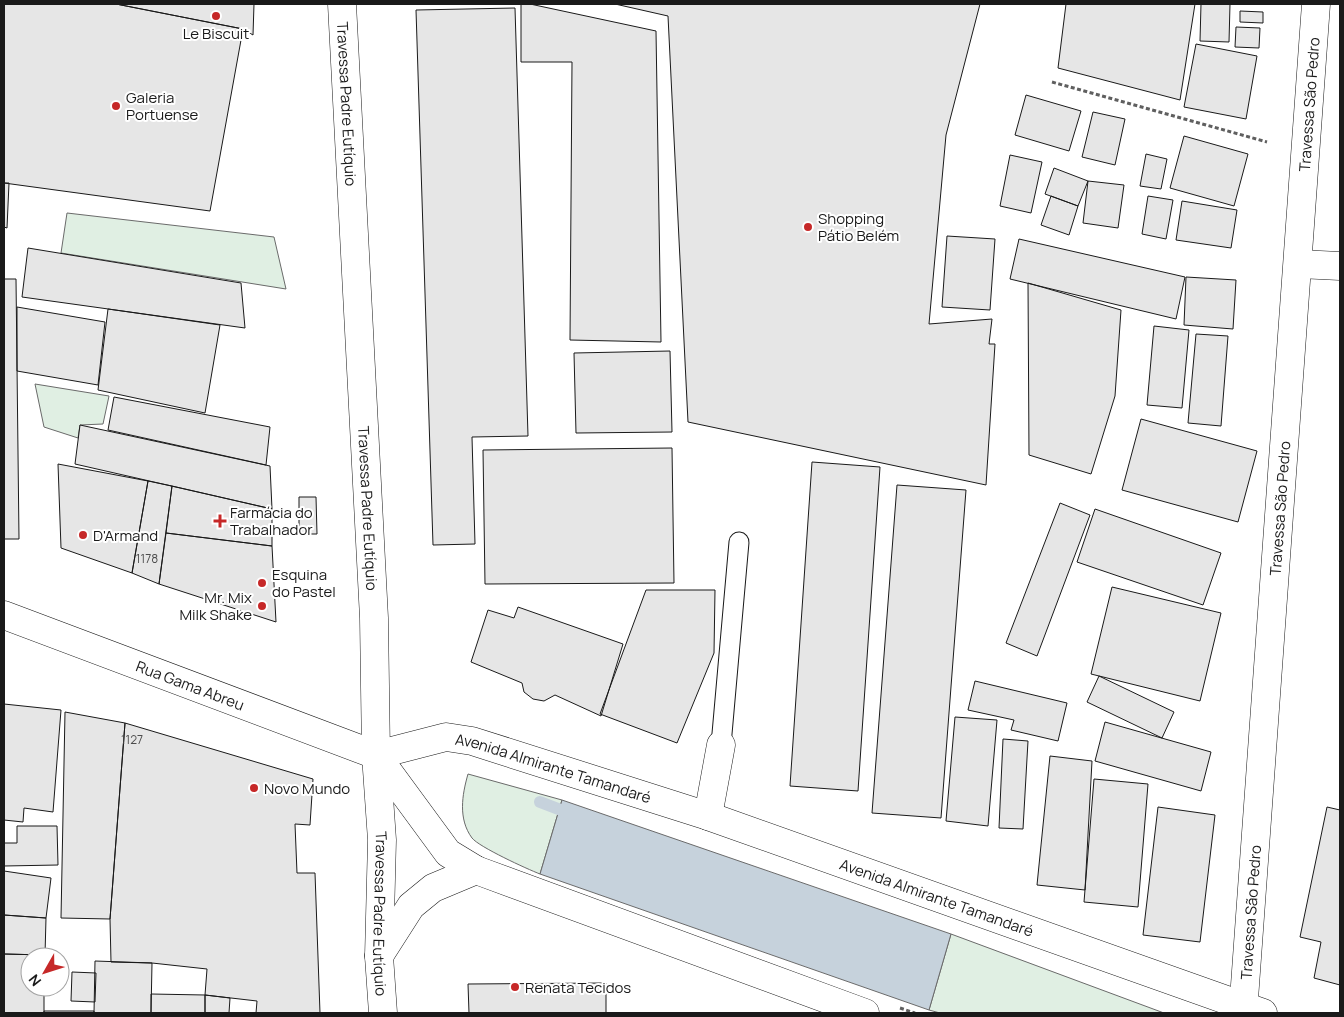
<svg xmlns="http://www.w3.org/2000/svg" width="1344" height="1017" font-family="Manrope,sans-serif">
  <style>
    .green { fill: #e0efe3; stroke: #6a6a6a }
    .water { fill: #c6d2dc; stroke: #6a6a6a }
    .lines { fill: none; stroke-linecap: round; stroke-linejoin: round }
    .stream { stroke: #c6d2dc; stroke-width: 12 }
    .building { fill: #e6e6e6; stroke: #1a1a1a }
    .service-casing { stroke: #1a1a1a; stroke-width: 21 }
    .minor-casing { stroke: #1a1a1a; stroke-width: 29 }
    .tertiary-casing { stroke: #1a1a1a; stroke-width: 29 }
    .secondary-casing { stroke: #1a1a1a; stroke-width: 29 }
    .path { stroke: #5f5f5f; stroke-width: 3; stroke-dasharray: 4 2.5; stroke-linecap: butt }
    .service { stroke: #fff; stroke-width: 19 }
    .minor { stroke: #fff; stroke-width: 28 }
    .tertiary { stroke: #fff; stroke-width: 28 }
    .secondary { stroke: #fff; stroke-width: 28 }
    .poi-dot { fill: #c62828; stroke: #fff; stroke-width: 2 }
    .labels { text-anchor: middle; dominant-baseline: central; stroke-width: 4; stroke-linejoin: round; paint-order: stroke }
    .number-label { font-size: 12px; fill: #4d4d4d }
    .poi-label { font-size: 15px; fill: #1a1a1a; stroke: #fff; text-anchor: start }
    .street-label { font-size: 15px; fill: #1a1a1a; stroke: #fff }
  </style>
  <rect width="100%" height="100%" fill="#fff"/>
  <path class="green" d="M67,213L274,237L286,289L61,253Z
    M35,384L109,396L103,424L80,425L78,438L44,427Z
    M468,774L562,800L540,874C527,869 479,847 472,838C458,819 462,795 468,774Z
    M951,934L1164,1013H940L929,1010Z"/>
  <path class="water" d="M562,800L951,934L929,1010L540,874Z"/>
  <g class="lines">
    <path class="stream" d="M540,802L574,815"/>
  </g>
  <path class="building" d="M4,4H116L243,29L210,211L4,183Z
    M116,4H254L253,35L243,29Z
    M521,4H530L656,31L661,342L570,340L572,62H521Z
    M615,4H980L946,135L929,324L992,319L989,344H995L986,485L688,422L668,16Z
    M1066,4H1195L1180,100L1058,68Z
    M1201,4H1230L1229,42L1200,41Z
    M515,8L528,436L472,437L475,544L433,545L416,10Z
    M1240,11L1263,12V23L1240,22Z
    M1236,27L1260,28L1259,48L1235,47Z
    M1196,44L1257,56L1246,119L1184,107Z
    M1026,95L1081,111L1069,151L1015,135Z
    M1093,112L1125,119L1115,165L1082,157Z
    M1184,136L1248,154L1234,206L1170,188Z
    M1146,154L1167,159L1161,189L1140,186Z
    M1010,155L1042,162L1031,213L1000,206Z
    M1054,168L1088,181L1078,206L1045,194Z
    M1088,181L1124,185L1118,228L1083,223Z
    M4,183H9L7,228L4,227Z
    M1051,196L1078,206L1069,235L1041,225Z
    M1148,196L1173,200L1166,239L1142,234Z
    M1182,201L1237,210L1231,248L1176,240Z
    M947,236L995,239L990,310L942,307Z
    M1019,239L1185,277L1176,319L1010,279Z
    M28,248L241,283L245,328L22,297Z
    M1186,277L1236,280L1233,329L1184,325Z
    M4,279H16L19,539H4Z
    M1028,283L1121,310L1115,396L1091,474L1029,455Z
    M17,307L105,322L98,385L17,371Z
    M108,309L220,325L205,413L98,390Z
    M1154,326L1189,330L1182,408L1147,405Z
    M1196,334L1228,336L1221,426L1188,423Z
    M670,351L672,432L576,433L574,353Z
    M114,397L270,427L266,465L108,430Z
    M1141,419L1257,451L1238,522L1122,490Z
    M80,425L270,466L272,509L75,464Z
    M672,448L674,583L485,584L483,450Z
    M812,462L880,467L858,791L790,786Z
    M58,464L148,481L132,573L61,548Z
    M148,481L172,486L159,584L132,573Z
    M897,485L966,490L941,818L872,813Z
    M172,486L272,509V546L166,533Z
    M299,497H316L317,534H299Z
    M1060,503L1090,515L1037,656L1006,643Z
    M1095,509L1221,553L1203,605L1077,562Z
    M166,533L272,546L276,622L159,584Z
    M1112,587L1221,613L1200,701L1091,674Z
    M646,590H715L714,653L677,743L600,714Z
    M518,607L623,644L601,716L555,695L544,701L533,699L524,692L522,683L471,662L488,610L514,618Z
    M1099,676L1174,712L1162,738L1087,702Z
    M975,681L1067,703L1058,741L1011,730L1014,720L968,710Z
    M4,704L61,710L53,812L24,808L23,822L4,820Z
    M65,712L125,723L110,919L61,918Z
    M955,717L997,720L988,826L946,821Z
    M1105,722L1211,752L1201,791L1095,761Z
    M125,723L313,779L310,825L295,824L297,873H315L320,1013H256L257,1001L205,995L207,969L152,963L111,962L110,919Z
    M1003,739L1028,741L1023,829L999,828Z
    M1050,756L1092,761L1085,890L1037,885Z
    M1094,779L1148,784L1138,907L1084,902Z
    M1158,807L1215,815L1200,942L1143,935Z
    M1327,807L1340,810V985L1314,978L1321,942L1300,937Z
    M17,826H57L58,865L4,866V843H17Z
    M4,871L51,878L46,918L4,915Z
    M4,915L46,918L45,955L4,954Z
    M4,954L45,955V957H30V987H44V1013H4Z
    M95,961L152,963L151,1013H94Z
    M72,972L96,973L95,1002L71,1001Z
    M606,983V1013H469L468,984Z
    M151,994L205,995V1013H151Z
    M205,995L230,998L229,1013H205Z
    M44,1011H94V1013H44Z"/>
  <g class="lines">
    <g class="service-casing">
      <path id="service" d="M721,745L739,542"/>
    </g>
    <g class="minor-casing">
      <g id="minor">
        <path d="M1299,264L1340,266"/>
        <path d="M708,816L721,745"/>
        <path id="s1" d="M1243,1013L1316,4"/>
      </g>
    </g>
    <g class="tertiary-casing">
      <g id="tertiary">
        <path id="s2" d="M376,755L382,840L379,956L383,1013"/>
      </g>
    </g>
    <g class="secondary-casing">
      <g id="secondary">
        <path id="s3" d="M342,4L374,618L376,755"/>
        <path id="s4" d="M4,615L376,755"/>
        <path id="s5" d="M376,755L446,737L472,741L708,816L1263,1013"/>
        <path d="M376,755L448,853L476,870L865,1013"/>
        <path d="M379,956L411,906L433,888L476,870"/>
      </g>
    </g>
    <path class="path" d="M1052,82L1267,142
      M900,1008L915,1013"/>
    <use href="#service" class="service"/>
    <use href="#minor" class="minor"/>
    <use href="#tertiary" class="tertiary"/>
    <use href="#secondary" class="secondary"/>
  </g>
  <g class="poi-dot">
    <circle cx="216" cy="16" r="5"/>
    <circle cx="116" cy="106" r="5"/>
    <circle cx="808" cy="227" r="5"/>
    <path d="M217.5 513.5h5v5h5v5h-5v5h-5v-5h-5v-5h5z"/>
    <circle cx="83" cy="535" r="5"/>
    <circle cx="262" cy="583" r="5"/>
    <circle cx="262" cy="606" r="5"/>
    <circle cx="254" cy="788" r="5"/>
    <circle cx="515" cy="987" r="5"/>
  </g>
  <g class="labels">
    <g class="number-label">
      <text x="147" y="558">1178</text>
      <text x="132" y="739">1127</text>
    </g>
    <g class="poi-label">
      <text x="216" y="33" text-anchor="middle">Le Biscuit</text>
      <text x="126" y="97">Galeria<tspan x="126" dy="17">Portuense</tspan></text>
      <text x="818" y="218">Shopping<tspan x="818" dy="17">Pátio Belém</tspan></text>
      <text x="230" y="512">Farmácia do<tspan x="230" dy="17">Trabalhador</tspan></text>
      <text x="93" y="535">D'Armand</text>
      <text x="272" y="574">Esquina<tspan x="272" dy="17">do Pastel</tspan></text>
      <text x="252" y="597" text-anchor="end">Mr. Mix<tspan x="252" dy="17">Milk Shake</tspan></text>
      <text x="264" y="788">Novo Mundo</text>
      <text x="525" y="987">Renata Tecidos</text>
    </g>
    <g class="street-label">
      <text stroke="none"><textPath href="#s3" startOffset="100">Travessa Padre Eutíquio</textPath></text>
      <text stroke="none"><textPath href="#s1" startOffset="911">Travessa São Pedro</textPath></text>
      <text stroke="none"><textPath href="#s3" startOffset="505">Travessa Padre Eutíquio</textPath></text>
      <text stroke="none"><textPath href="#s1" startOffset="506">Travessa São Pedro</textPath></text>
      <text stroke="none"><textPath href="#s4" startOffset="199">Rua Gama Abreu</textPath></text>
      <text stroke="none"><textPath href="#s5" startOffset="184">Avenida Almirante Tamandaré</textPath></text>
      <text stroke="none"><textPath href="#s5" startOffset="589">Avenida Almirante Tamandaré</textPath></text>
      <text stroke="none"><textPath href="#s1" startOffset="101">Travessa São Pedro</textPath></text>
      <text stroke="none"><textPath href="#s2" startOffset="159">Travessa Padre Eutíquio</textPath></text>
    </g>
  </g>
  <rect width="1344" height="1017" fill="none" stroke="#1a1a1a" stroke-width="10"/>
  <g transform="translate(45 972) rotate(231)"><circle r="24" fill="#ffffff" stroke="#a3a3a3"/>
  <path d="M0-4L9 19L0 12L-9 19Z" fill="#c62828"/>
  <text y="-8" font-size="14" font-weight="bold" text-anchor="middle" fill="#1a1a1a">N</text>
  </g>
</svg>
